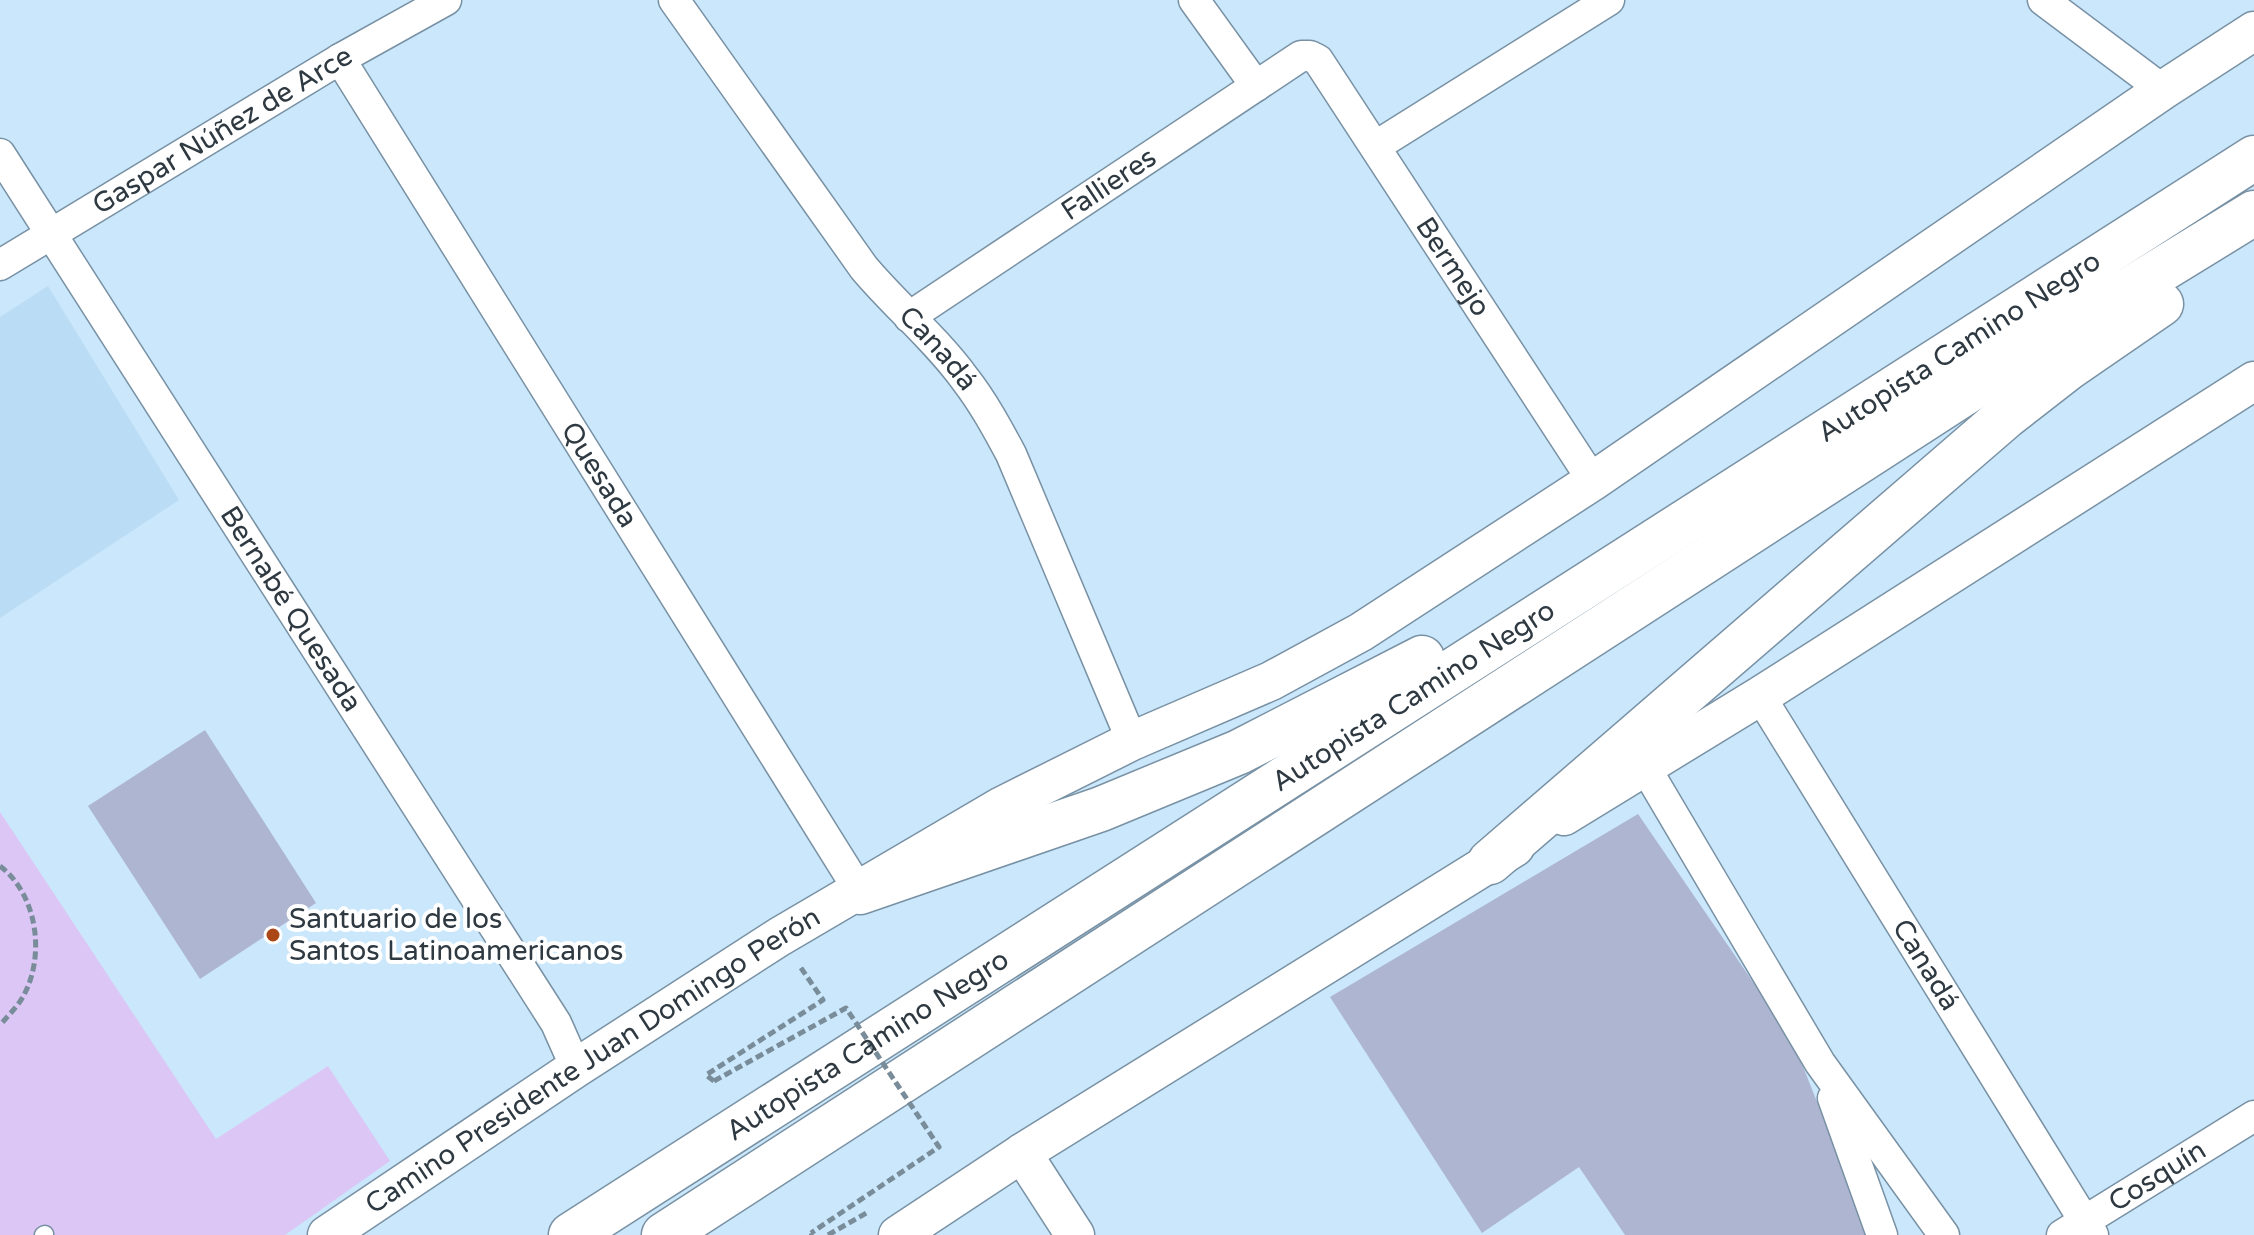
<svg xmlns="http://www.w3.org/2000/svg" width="2254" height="1235" font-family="'Varela Round',sans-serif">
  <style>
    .built { fill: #badcf5 }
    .green { fill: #dbc6f5 }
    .building { fill: #adb5d0 }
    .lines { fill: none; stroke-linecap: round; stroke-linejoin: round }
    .service-casing { stroke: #7891a4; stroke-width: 19 }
    .minor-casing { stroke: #7891a4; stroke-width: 33 }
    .tertiary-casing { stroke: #7891a4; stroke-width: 41 }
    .motorway-casing { stroke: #7891a4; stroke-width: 47 }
    .path { stroke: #798c99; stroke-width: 5; stroke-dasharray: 8 4; stroke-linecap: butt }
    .service { stroke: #fff; stroke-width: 16 }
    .minor { stroke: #fff; stroke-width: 30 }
    .tertiary { stroke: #fff; stroke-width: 38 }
    .motorway { stroke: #fff; stroke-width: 44 }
    .path-bridge { stroke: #798c99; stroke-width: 5; stroke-dasharray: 8 4; stroke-linecap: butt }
    .poi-dot { fill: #ab4715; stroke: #fff; stroke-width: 3 }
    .labels { text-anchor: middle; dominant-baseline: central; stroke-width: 8; stroke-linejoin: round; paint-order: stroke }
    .street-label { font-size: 28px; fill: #2e3941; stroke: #fff }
    .poi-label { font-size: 28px; fill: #2e3941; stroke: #fff; text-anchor: start }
  </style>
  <rect width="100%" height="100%" fill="#cbe7fb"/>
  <path class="built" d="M48,286L179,500L0,618V317Z"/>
  <path class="green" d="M0,812L216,1139L328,1066L390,1161L285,1235H0Z"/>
  <path class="building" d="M205,730L316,903L200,979L88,806Z
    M1638,814L1792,1039L1870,1235H1625L1579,1167L1482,1233L1330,997Z"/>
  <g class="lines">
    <g class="service-casing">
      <path id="service" d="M43,1235L45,1234"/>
    </g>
    <g class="minor-casing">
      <g id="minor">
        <path id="s1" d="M674,0L864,268C896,306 935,338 965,379C983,402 997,428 1011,454L1132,741"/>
        <path d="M1194,0L1256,86"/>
        <path d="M2043,0L2163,90"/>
        <path id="s2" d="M340,59L860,892"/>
        <path d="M1376,146L1609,0"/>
        <path id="s3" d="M0,154L556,1023L576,1068"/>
        <path id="s4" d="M0,265L340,59L446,0"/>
        <path id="s5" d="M909,317L1301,56H1310L1318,60L1593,481"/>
        <path id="s6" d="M1760,696L2093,1235"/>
        <path d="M1645,767L1820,1063L1944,1235"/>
        <path d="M1833,1098L1882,1235"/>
        <path id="s7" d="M2062,1235L2254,1116"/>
      </g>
    </g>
    <g class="tertiary-casing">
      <g id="tertiary">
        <path d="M1564,816L1760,696L2254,381"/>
        <path d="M1022,1153L1075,1235"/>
        <path id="s8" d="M327,1235L576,1068L779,937L1002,806L1132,741L1271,681L1361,632L1593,481L2163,90L2254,31"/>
        <path d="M898,1235L1022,1153L1515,847"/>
      </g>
    </g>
    <g class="motorway-casing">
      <g id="motorway">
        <path d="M1490,862L2005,417L2068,368L2161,304"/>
        <path d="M860,892L1101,809L1239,752L1422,658"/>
        <path id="s9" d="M571,1235L2254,158"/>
        <path d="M664,1235L2034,348L2254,213"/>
      </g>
    </g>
    <path class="path" d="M0,866C39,896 46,960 21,1000C15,1009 7,1017 0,1025
      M714,1081L706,1075L823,1000L799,965
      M811,1233L812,1235
      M828,1235L868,1212"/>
    <use href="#service" class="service"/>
    <use href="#minor" class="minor"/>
    <use href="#tertiary" class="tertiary"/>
    <use href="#motorway" class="motorway"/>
    <path class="path-bridge" d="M714,1081L846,1008L939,1147L811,1233"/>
  </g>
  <circle class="poi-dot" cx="273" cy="935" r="8"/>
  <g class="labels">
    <g class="street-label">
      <text stroke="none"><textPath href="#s4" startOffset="260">Gaspar Núñez de Arce</textPath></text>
      <text stroke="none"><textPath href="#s5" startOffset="240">Fallieres</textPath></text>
      <text stroke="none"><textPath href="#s5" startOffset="736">Bermejo</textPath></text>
      <text stroke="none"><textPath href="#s9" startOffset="1648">Autopista Camino Negro</textPath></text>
      <text stroke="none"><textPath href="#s1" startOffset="438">Canadá</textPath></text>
      <text stroke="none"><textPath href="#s2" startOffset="490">Quesada</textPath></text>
      <text stroke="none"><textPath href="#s3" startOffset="540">Bernabé Quesada</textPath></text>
      <text stroke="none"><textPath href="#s9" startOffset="1000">Autopista Camino Negro</textPath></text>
      <text stroke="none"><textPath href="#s6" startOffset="316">Canadá</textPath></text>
      <text stroke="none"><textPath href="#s9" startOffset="352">Autopista Camino Negro</textPath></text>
      <text stroke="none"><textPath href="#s8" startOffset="318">Camino Presidente Juan Domingo Perón</textPath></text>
      <text stroke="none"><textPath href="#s7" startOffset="112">Cosquín</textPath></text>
    </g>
    <g class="poi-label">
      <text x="289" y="919">Santuario de los<tspan x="289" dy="32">Santos Latinoamericanos</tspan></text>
    </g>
  </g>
</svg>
